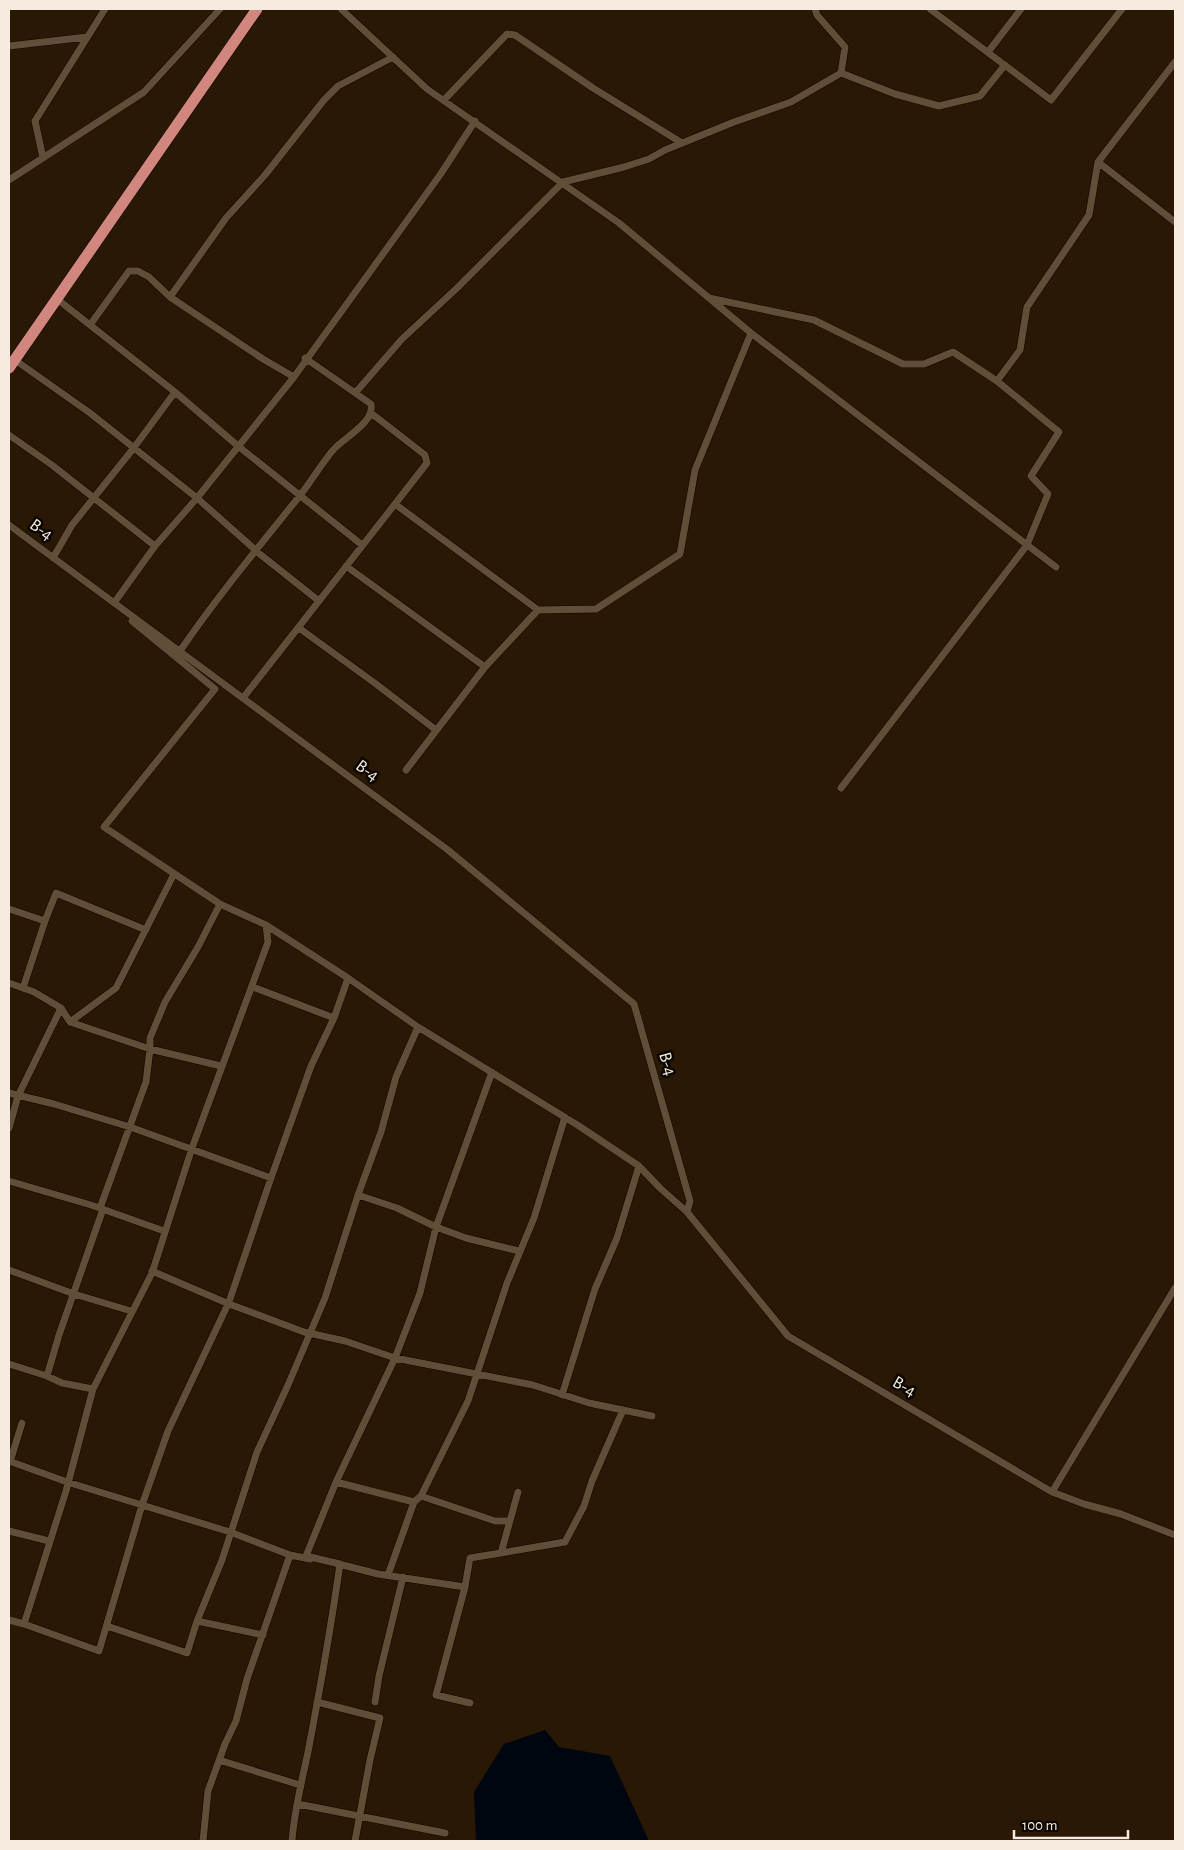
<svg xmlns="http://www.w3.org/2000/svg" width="1184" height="1850" font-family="'Alegreya Sans',sans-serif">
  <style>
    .water { fill: #000610 }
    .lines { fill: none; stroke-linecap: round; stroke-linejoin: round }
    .minor-casing { stroke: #100400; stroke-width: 8 }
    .trunk-casing { stroke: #100400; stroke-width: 12 }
    .minor { stroke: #604e38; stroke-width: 7 }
    .trunk { stroke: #d1867e; stroke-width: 11 }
    .labels { text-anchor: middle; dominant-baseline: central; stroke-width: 5; stroke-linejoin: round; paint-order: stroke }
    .street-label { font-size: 18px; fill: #f6ebde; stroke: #0b0601 }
  </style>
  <rect width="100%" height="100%" fill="#281804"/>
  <path class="water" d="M545,1730L559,1747L610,1756L649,1841H476L474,1792L504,1744Z"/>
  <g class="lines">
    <g class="minor-casing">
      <path id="minor" d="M341,9L427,89L619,223L751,333L1056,567
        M930,9L1051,100L1122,9
        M9,46L87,37
        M988,52L1021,9
        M841,73L895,94L939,106L980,96L1005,65
        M444,100L507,34L515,35L593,88L682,143
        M43,158L35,121L105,9
        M1098,162L1175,222
        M9,180L144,92L220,9
        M170,297L226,218L265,175L324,100L338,86L393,57
        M709,298L814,320L903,364H924L953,352L997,381L1020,350L1027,307L1089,215L1098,162L1175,62
        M57,299L175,392L238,446L362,545
        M90,325L129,271H138L149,277L170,297L263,359L294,377
        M15,360L90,413L197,498L261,555L319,601
        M356,392L402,339L456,289L563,182L624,167L649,159L665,150L734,122L791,102L841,73L845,47L817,15L815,9
        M371,413L425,455L427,463L395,504
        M9,435L52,465L155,546
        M9,525L448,850L634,1004L690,1201L687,1212L788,1336L1052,1492L1175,1288
        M53,558L72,525L133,449L175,392
        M346,566L485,667
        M114,603L155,546L197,498L294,377L440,175L475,121
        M132,621L215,689L104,827L220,904L266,925L348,978L418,1027L579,1126L639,1166L660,1188L687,1212
        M299,628L376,684L436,730
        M180,651C216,598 258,548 298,498C311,482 321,464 334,449C345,437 375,422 371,404L305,358
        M243,698L395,504L538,610L596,609L680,554L695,470L751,333
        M406,770L485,667L538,610
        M841,788L1027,545L1048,494L1031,476L1059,432L997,381
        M9,909L45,921
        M9,983L34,992L61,1008L70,1022L150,1049L221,1066
        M253,987L334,1018
        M23,988L45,921L56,893L146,930
        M70,1022L116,988L174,874
        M9,1093L54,1104L130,1127L271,1178
        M9,1128L18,1096L61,1008
        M9,1181L91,1205L164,1231
        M358,1195L397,1208L436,1227L466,1238L519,1251
        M100,1208L146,1082L150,1049V1038L165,1002L198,947L220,904
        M9,1270L74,1294L131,1311
        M152,1271L229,1304L304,1332L345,1341L395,1358L533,1385L589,1403L652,1416
        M9,1364L47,1376L62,1383L93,1389
        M47,1376L59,1335L103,1209
        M562,1395L595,1289L617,1238L639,1166
        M9,1461L67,1482L230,1532L290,1555L310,1559
        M10,1462L22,1423
        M336,1482L414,1502
        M1052,1492L1084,1504L1121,1514L1175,1535
        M421,1496L495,1521H508
        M9,1531L49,1541
        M501,1553L565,1542L584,1506L592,1481L623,1410
        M335,1563L378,1574L465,1587
        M388,1575L414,1502L421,1496L468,1401L507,1283L534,1218L565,1117
        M9,1620L24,1624L99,1651L142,1505L168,1431L229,1302L271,1178L311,1066L334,1018L348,978
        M197,1621L263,1635
        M24,1624L66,1491L93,1389L152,1273L192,1148L268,942L266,925
        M107,1626L187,1653L197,1621L222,1560L257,1452L288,1385L325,1298L358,1195L381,1132L396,1077L418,1027
        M317,1702L380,1718L370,1760L355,1841
        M375,1702L379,1676L403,1577
        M470,1703L436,1695L465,1587L470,1558L501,1553L518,1492
        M219,1760L300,1785
        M298,1804L445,1833
        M203,1841L208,1791L225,1744L236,1721L247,1679L290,1555
        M292,1841C294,1811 302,1781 308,1752C320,1689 331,1627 340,1564L306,1556L336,1482L395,1358L420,1293L436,1227L492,1072"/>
    </g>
    <g class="trunk-casing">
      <path id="trunk" d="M9,368L257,9"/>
    </g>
    <use href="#minor" class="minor"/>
    <use href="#trunk" class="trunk"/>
  </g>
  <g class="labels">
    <g class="street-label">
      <text transform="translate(41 530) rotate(36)">B-4</text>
      <text transform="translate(367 771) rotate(36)">B-4</text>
      <text transform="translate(667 1064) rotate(74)">B-4</text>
      <text transform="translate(904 1387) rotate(30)">B-4</text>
    </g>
  </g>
  <rect width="1184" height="1850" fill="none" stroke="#f6ebde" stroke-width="20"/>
  <path d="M1014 1830v8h114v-8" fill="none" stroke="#f6ebde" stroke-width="2.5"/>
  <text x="1022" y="1830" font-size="15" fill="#f6ebde" stroke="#0b0601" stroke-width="4" paint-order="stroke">100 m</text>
</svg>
